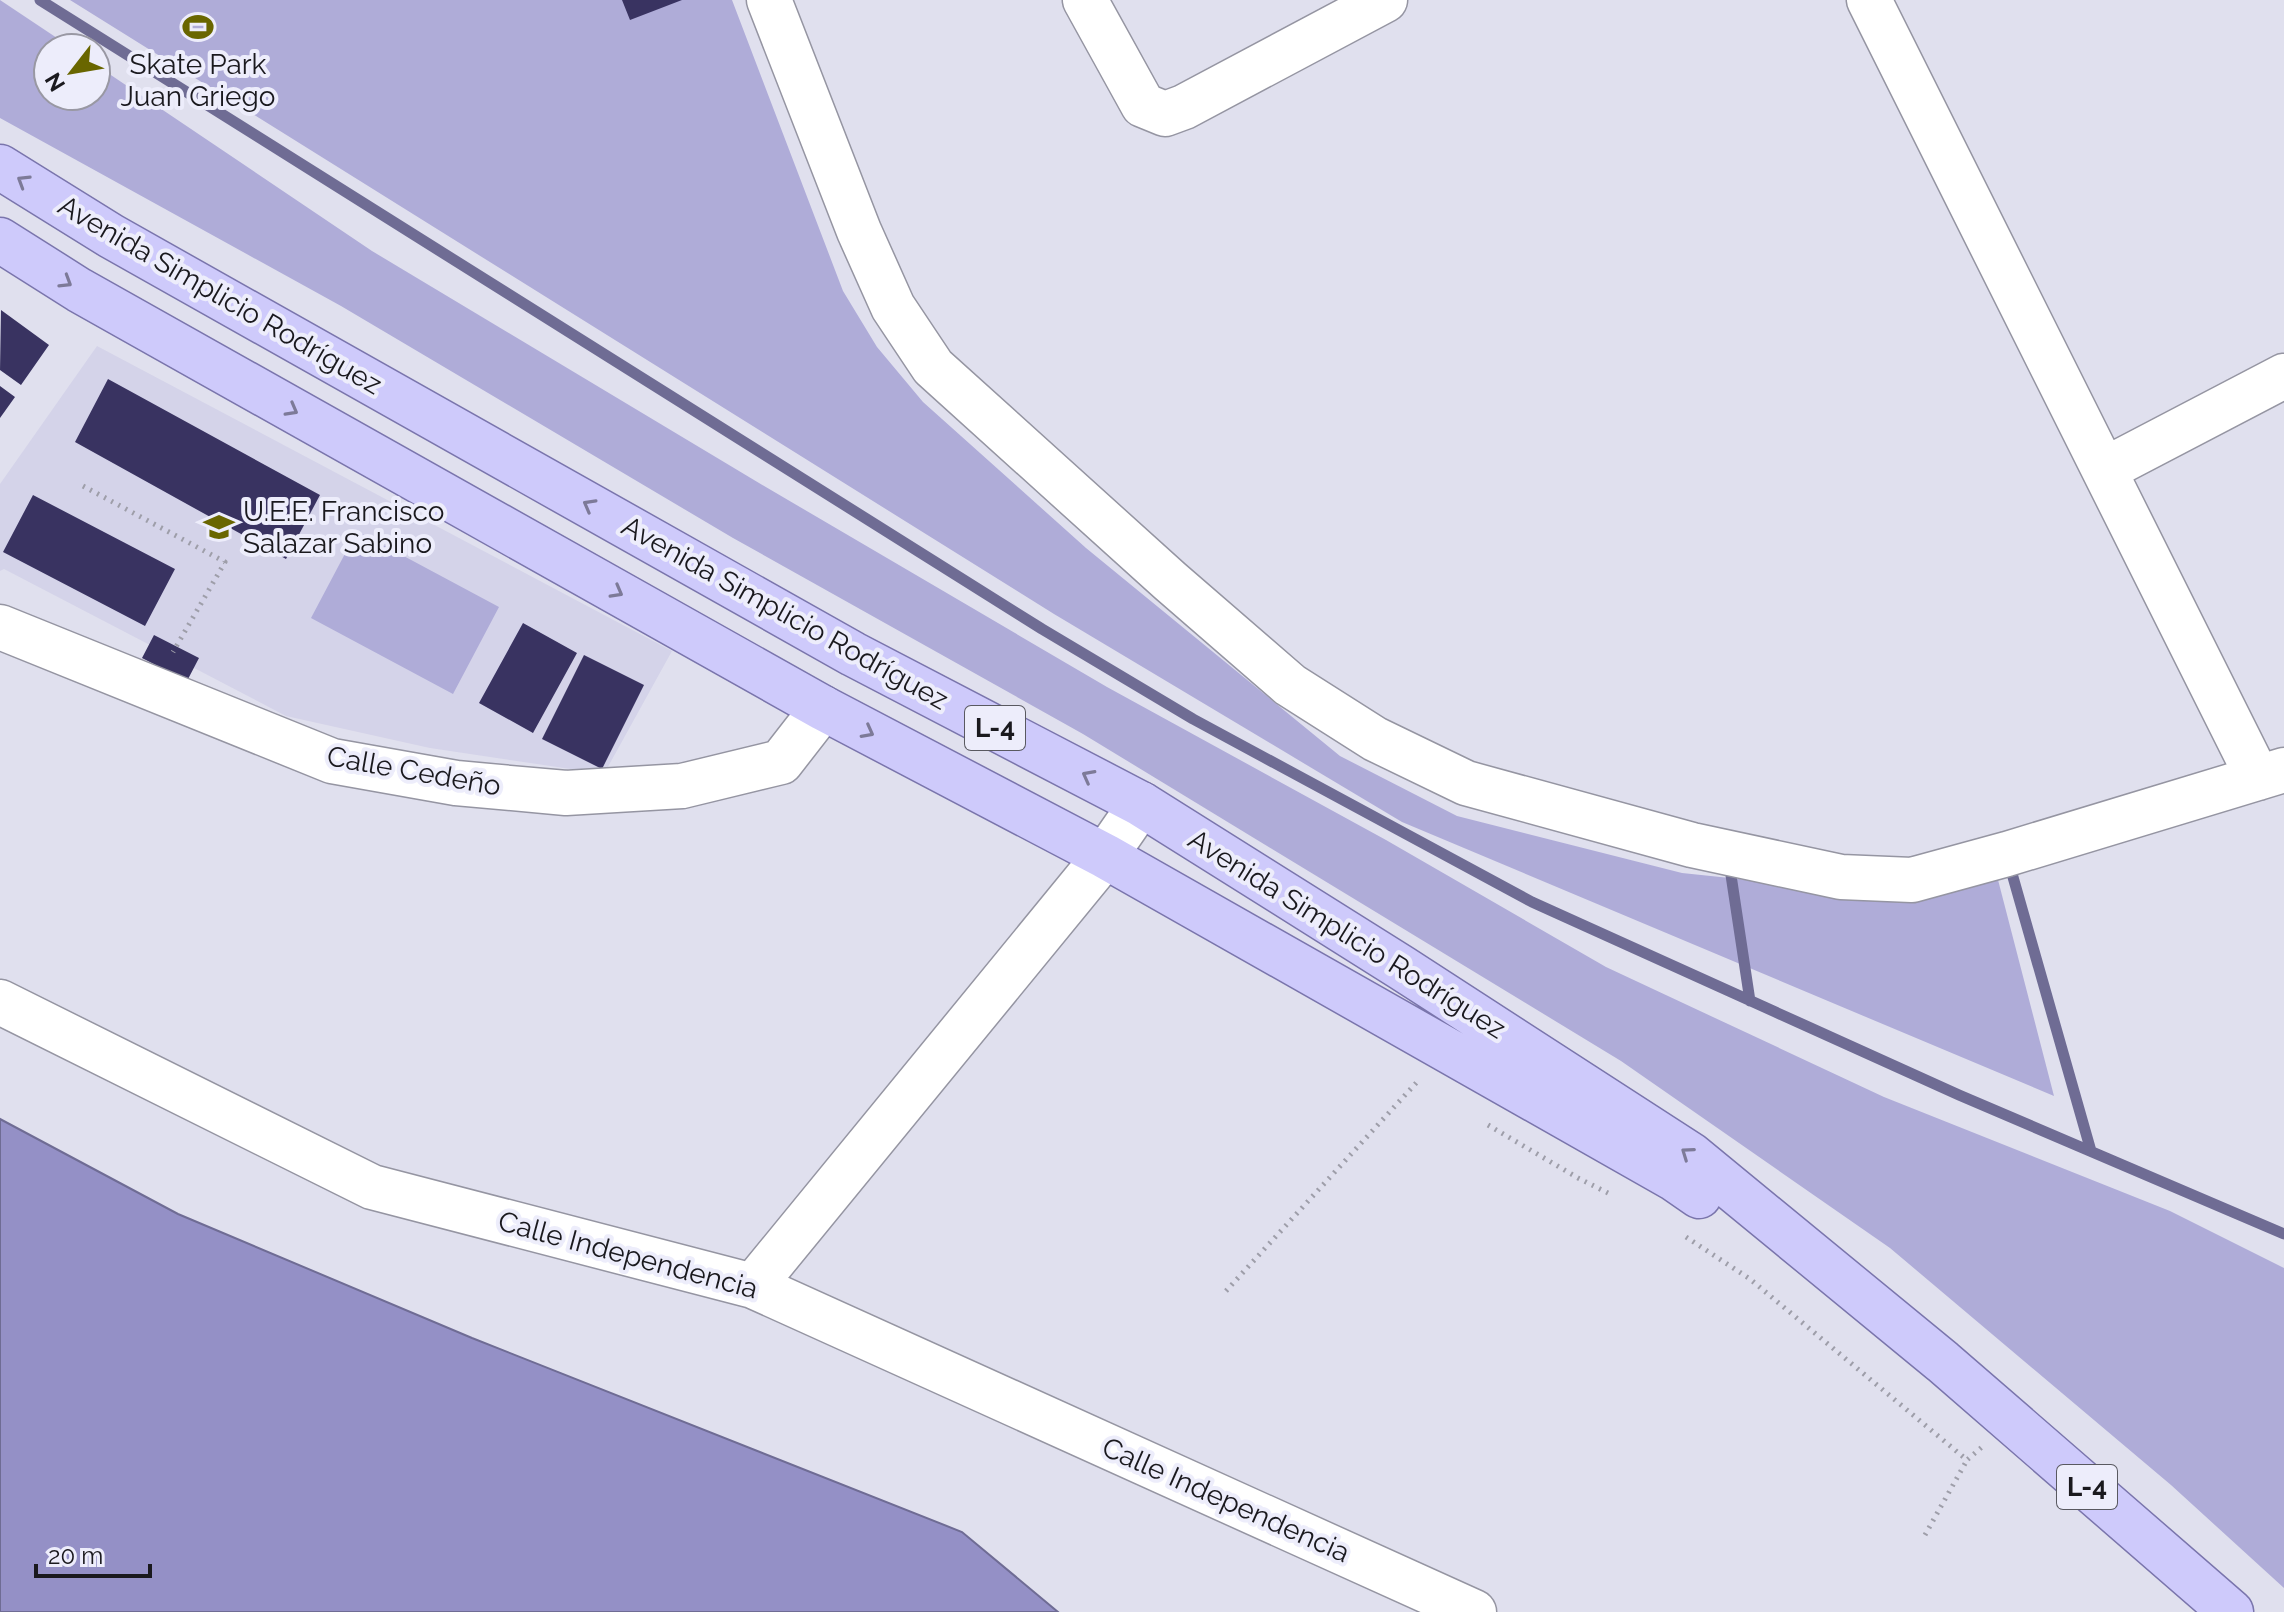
<svg xmlns="http://www.w3.org/2000/svg" width="2284" height="1612" font-family="Raleway,sans-serif">
  <style>
    .built { fill: #d4d3e9 }
    .green { fill: #afacd8 }
    .water { fill: #9490c6; stroke: #6f6c94; stroke-width: 2 }
    .lines { fill: none; stroke-linecap: round; stroke-linejoin: round }
    .stream { stroke: #6f6c94; stroke-width: 11 }
    .building { fill: #393361 }
    .minor-casing { stroke: #9595a2; stroke-width: 47 }
    .primary-casing { stroke: #7a75ac; stroke-width: 47 }
    .path { stroke: #9e9ea9; stroke-width: 5; stroke-dasharray: 2 6; stroke-linecap: butt }
    .minor { stroke: #fff; stroke-width: 44 }
    .primary { stroke: #cecafb; stroke-width: 44 }
    .oneway { stroke: #7d7a98 }
    .labels { text-anchor: middle; dominant-baseline: central; stroke-width: 8; stroke-linejoin: round; paint-order: stroke }
    .shield { fill: #ededfb; stroke: #595960; stroke-width: 2 }
    .shield-label { font-size: 26px; font-weight: bold; fill: #1a191e }
    .poi-label { font-size: 28px; fill: #1a191e; stroke: #ededfb }
    .street-label { font-size: 28px; fill: #1a191e; stroke: #ededfb }
  </style>
  <rect width="100%" height="100%" fill="#e0e0ee"/>
  <path class="built" d="M97,346L672,651L604,774L430,748L286,716L4,569L0,571V484Z"/>
  <path class="green" d="M0,0L72,48H48V96H96V65L372,251L759,483L1107,687L1386,840L1606,967L1884,1097L2170,1211L2284,1268V1588L2171,1485L1890,1248L1621,1061L1083,734L733,538L341,306L0,118Z
    M70,0H732L843,291L877,347L923,402L1086,548L1340,756L1457,816L1682,873L1891,895L1997,876L2054,1096L1402,822L1054,614Z
    M357,531L499,607L453,694L311,618Z"/>
  <path class="water" d="M0,1119L178,1214L472,1338L962,1532L1058,1612H0Z"/>
  <g class="lines">
    <path class="stream" d="M40,0L1042,629L1193,719L1532,902L1959,1095L2284,1234
      M1729,862L1750,1001
      M2009,863L2091,1151"/>
  </g>
  <path class="building" d="M622,0H682L630,20Z
    M1,310L49,345L21,385L0,370Z
    M108,379L320,495L286,559L75,442Z
    M0,386L15,397L0,418Z
    M33,495L175,569L145,626L3,552Z
    M523,623L577,653L533,733L479,703Z
    M154,635L199,658L187,681L142,658Z
    M584,655L644,685L602,769L542,739Z"/>
  <g class="lines">
    <g class="minor-casing">
      <path id="minor" d="M769,0L859,231L893,307L933,367L1170,581L1290,685L1375,739L1466,783L1692,845L1841,877L1912,880L2007,854L2284,770
        M1085,0L1143,105L1165,114L1184,107L1385,0
        M1869,0L2258,778
        M2104,470L2284,376
        M0,627L332,761L456,783L566,793L682,786L781,762L823,708
        M0,1002L372,1187L753,1286L1474,1612
        M753,1286L1105,856L1141,804"/>
    </g>
    <g class="primary-casing">
      <path id="primary" d="M0,167L111,236L853,654L1141,804L1402,968L1691,1155L1943,1362L2231,1612
        M0,240L79,290L823,708L1105,856L1673,1178L1699,1196"/>
    </g>
    <path class="path" d="M83,486L225,562L173,652
      M1488,1125L1578,1178L1612,1195
      M1686,1237L1750,1279L1967,1460L1982,1447
      M1226,1291L1417,1082
      M1925,1535L1967,1460"/>
    <use href="#minor" class="minor"/>
    <use href="#primary" class="primary"/>
  </g>
  <defs><path id="oneway-chevron" d="M-2-3.5L2.5 0L-2 3.5" fill="none" stroke-width="1.6" stroke-linecap="round" stroke-linejoin="round" transform="scale(2)"/></defs>
  <g class="oneway">
    <use href="#oneway-chevron" transform="translate(23 181) rotate(-148)"/>
    <use href="#oneway-chevron" transform="translate(66 282) rotate(32)"/>
    <use href="#oneway-chevron" transform="translate(292 410) rotate(29)"/>
    <use href="#oneway-chevron" transform="translate(589 505) rotate(-151)"/>
    <use href="#oneway-chevron" transform="translate(617 592) rotate(29)"/>
    <use href="#oneway-chevron" transform="translate(868 732) rotate(28)"/>
    <use href="#oneway-chevron" transform="translate(1088 776) rotate(-152)"/>
    <use href="#oneway-chevron" transform="translate(1687 1153) rotate(-145)"/>
  </g>
  <defs>
    <g id="stadium-bare" transform="scale(2.4)"><path d="M0-5a6.5 5 0 1 0 0 10a6.5 5 0 1 0 0-10ZM-3.5-1.8h7v3.6h-7Z" fill="#696600" stroke="#ededfb" stroke-width="2.5" paint-order="stroke"/></g>
    <g id="school-bare" transform="scale(2.4)"><path d="M0-5L7-2L0 1L-7-2ZM-4 1L0 2.5L4 1V4Q0 6-4 4Z" fill="#696600" stroke="#ededfb" stroke-width="2.5" paint-order="stroke"/></g>
  </defs>
  <g fill-rule="evenodd">
    <use href="#stadium-bare" x="198" y="27"/>
    <use href="#school-bare" x="219" y="527"/>
  </g>
  <g class="labels">
    <g class="shield">
      <rect x="965" y="706" width="60" height="44" rx="6"/>
      <rect x="2057" y="1465" width="60" height="44" rx="6"/>
    </g>
    <g class="shield-label">
      <text x="995" y="728">L-4</text>
      <text x="2087" y="1487">L-4</text>
    </g>
    <g class="poi-label">
      <text x="198" y="64">Skate Park<tspan x="198" dy="32">Juan Griego</tspan></text>
      <text x="243" y="511" text-anchor="start">U.E.E. Francisco<tspan x="243" dy="32">Salazar Sabino</tspan></text>
    </g>
    <g class="street-label">
      <text transform="translate(220 295) rotate(30)">Avenida Simplicio Rodríguez</text>
      <text transform="translate(785 613) rotate(29)">Avenida Simplicio Rodríguez</text>
      <text transform="translate(414 771) rotate(10)">Calle Cedeño</text>
      <text transform="translate(1347 934) rotate(32)">Avenida Simplicio Rodríguez</text>
      <text transform="translate(628 1255) rotate(15)">Calle Independencia</text>
      <text transform="translate(1226 1500) rotate(24)">Calle Independencia</text>
    </g>
  </g>
  <g transform="translate(72 72) rotate(239)"><circle r="38" fill="#ededfb" stroke="#9998a3" stroke-width="2"/>
  <path d="M0-6L14 30L0 20L-14 30Z" fill="#696600"/>
  <text y="-12" font-size="22" font-weight="bold" text-anchor="middle" fill="#1a191e">N</text>
  </g>
  <path d="M36 1564v12h114v-12" fill="none" stroke="#1a191e" stroke-width="4"/>
  <text x="48" y="1564" font-size="24" fill="#1a191e" stroke="#ededfb" stroke-width="6" paint-order="stroke">20 m</text>
</svg>
